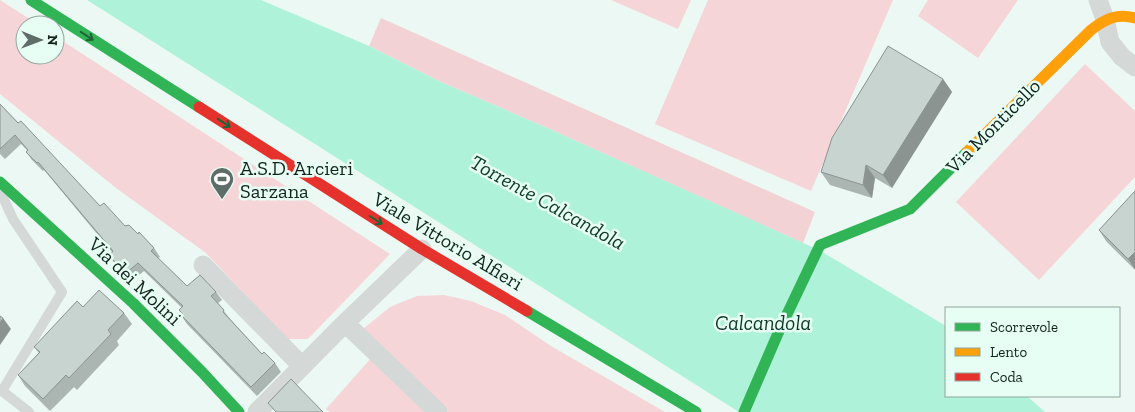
<svg xmlns="http://www.w3.org/2000/svg" width="1135" height="412" font-family="'Zilla Slab',serif">
  <style>
    .green { fill: #f6d5d8 }
    .forest { fill: #f2d2d4 }
    .water { fill: #aff2da }
    .lines { fill: none; stroke-linecap: round; stroke-linejoin: round }
    .lane { stroke: #d4d8d6; stroke-width: 10 }
    .street { stroke: #d4d8d6; stroke-width: 19 }
    .fast { stroke: #30b455; stroke-width: 11 }
    .slow { stroke: #ff9f0a; stroke-width: 11 }
    .jam { stroke: #e5322d; stroke-width: 11 }
    .wall { fill: #abb6b2 }
    .shaded-wall { fill: #8b9491 }
    .building { fill: #c7d4cf; stroke: #8b9491 }
    .oneway { stroke: #206436 }
    .labels { text-anchor: middle; dominant-baseline: central; stroke-width: 5; stroke-linejoin: round; paint-order: stroke }
    .street-label { font-size: 20px; fill: #13221d; stroke: #e6fef4 }
    .poi-label { font-size: 20px; fill: #13221d; stroke: #e6fef4; text-anchor: start }
    .water-label { font-size: 21px; font-style: italic; fill: #0e382b; stroke: #e6fef4 }
  </style>
  <rect width="100%" height="100%" fill="#ecf8f3"/>
  <path class="green" d="M0,0L39,25H25V55H55V36L390,254L308,339H287L206,253L116,188L0,94Z
    M611,0H691L678,29Z
    M708,0H893L811,191L655,124Z
    M928,0H1018L978,58L918,16Z
    M1085,64L1135,111V177L1039,280L956,202Z
    M444,295L471,301L505,315L551,346L665,412H448L363,329L390,307L417,296Z
    M372,357L430,412H330L326,409Z"/>
  <path class="forest" d="M381,18L815,212L803,243L545,127L441,82L369,46Z"/>
  <path class="water" d="M87,0H261L369,46L441,82L545,127L819,250L946,326V396H1027L1045,412H739Z"/>
  <g class="lines">
    <path class="lane" d="M2,195L13,219L62,292L2,391L29,412"/>
    <path class="street" d="M1098,0L1105,19L1110,42L1122,57L1135,67
      M203,265L302,366
      M345,323L438,412
      M257,412L345,323L422,249"/>
    <path class="fast" d="M31,0L199,107
      M0,182L133,303L202,372L239,412
      M527,311L696,412
      M744,412L779,331L820,245L910,209L967,152"/>
    <path class="slow" d="M967,152L1091,30C1105,19 1117,13 1135,18"/>
    <path class="jam" d="M199,107L422,249L527,311"/>
  </g>
  <path class="wall" d="M943,79L952,92L892,188L875,178L872,198L830,185L821,172Z
    M0,104L100,206L125,226L138,234L154,248L160,257L158,258L187,286L216,292L222,300L218,303L230,319L262,354L275,363L281,372L257,396L187,324L181,315L182,314L179,310L182,308L144,271L132,281L119,269L109,256L112,252L44,170L43,171L32,160L26,152L27,150L21,144L5,159L0,154Z
    M1135,191V270L1106,241L1099,230Z
    M83,307L124,313L132,324L117,341L119,345L77,390L74,387L50,411L25,386L18,375L39,353L34,347Z"/>
  <path class="shaded-wall" d="M943,79L952,92L892,188L883,175Z
    M866,165L875,178L872,198L863,185Z
    M1135,252V269L1128,259Z
    M3,318L11,329L0,345V323Z"/>
  <path class="building" d="M888,46L943,79L883,175L866,165L863,185L821,172L832,138Z
    M0,104L18,123L21,121L100,206L104,203L125,226L129,225L138,234L139,232L154,248L151,251L187,286L200,275L216,292L211,296L224,310L223,312L262,354L264,352L275,363L251,387L181,315L183,314L179,310L183,306L138,263L126,273L109,256L113,251L38,162L37,163L26,152L28,150L15,135L0,149Z
    M1135,191V252L1128,259L1099,230Z
    M99,290L124,313L108,330L111,334L69,378L66,375L43,399L18,375L40,352L34,347L77,301L83,307Z
    M0,316L3,318L0,323Z
    M291,379L323,412H276L268,403Z"/>
  <defs><path id="oneway-shaft" d="M-6 0H5M1.5-3L5.5 0L1.5 3" fill="none" stroke-width="1.6" stroke-linecap="round" stroke-linejoin="round" transform="scale(1.25)"/></defs>
  <g class="oneway">
    <use href="#oneway-shaft" transform="translate(87 36) rotate(33)"/>
    <use href="#oneway-shaft" transform="translate(224 123) rotate(33)"/>
    <use href="#oneway-shaft" transform="translate(376 220) rotate(32)"/>
  </g>
  <defs>
    <g id="stadium-pin" transform="scale(1.25)"><path d="M0 17L-7.5 6A9.5 9.5 0 1 1 7.5 6Z" fill="#5f6d68" stroke="#e6fef4"/><path d="M0-5a6.5 5 0 1 0 0 10a6.5 5 0 1 0 0-10ZM-3.5-1.8h7v3.6h-7Z" fill="#fff"/></g>
  </defs>
  <g fill-rule="evenodd">
    <use href="#stadium-pin" x="222" y="179"/>
  </g>
  <g class="labels">
    <g class="street-label">
      <text transform="translate(993 126) rotate(-45)">Via Monticello</text>
      <text transform="translate(448 241) rotate(31)">Viale Vittorio Alfieri</text>
      <text transform="translate(135 281) rotate(43)">Via dei Molini</text>
    </g>
    <g class="poi-label">
      <text x="240" y="168">A.S.D. Arcieri<tspan x="240" dy="23">Sarzana</tspan></text>
    </g>
    <g class="water-label">
      <text transform="translate(548 202) rotate(29)">Torrente Calcandola</text>
      <text x="763" y="322">Calcandola</text>
    </g>
  </g>
  <rect x="945" y="307" width="175" height="90" fill="#e6fef4" stroke="#92a69e"/>
  <rect x="955" y="323" width="25" height="8" fill="#30b455" stroke="#92a69e"/>
  <text x="990" y="332" font-size="15" fill="#13221d">Scorrevole</text>
  <rect x="955" y="348" width="25" height="8" fill="#ff9f0a" stroke="#92a69e"/>
  <text x="990" y="357" font-size="15" fill="#13221d">Lento</text>
  <rect x="955" y="373" width="25" height="8" fill="#e5322d" stroke="#92a69e"/>
  <text x="990" y="382" font-size="15" fill="#13221d">Coda</text>
  <g transform="translate(40 40) rotate(91)"><circle r="24" fill="#e6fef4" stroke="#92a69e"/>
  <path d="M0-4L9 19L0 12L-9 19Z" fill="#5f6d68"/>
  <text y="-8" font-size="14" font-weight="bold" text-anchor="middle" fill="#13221d">N</text>
  </g>
</svg>
